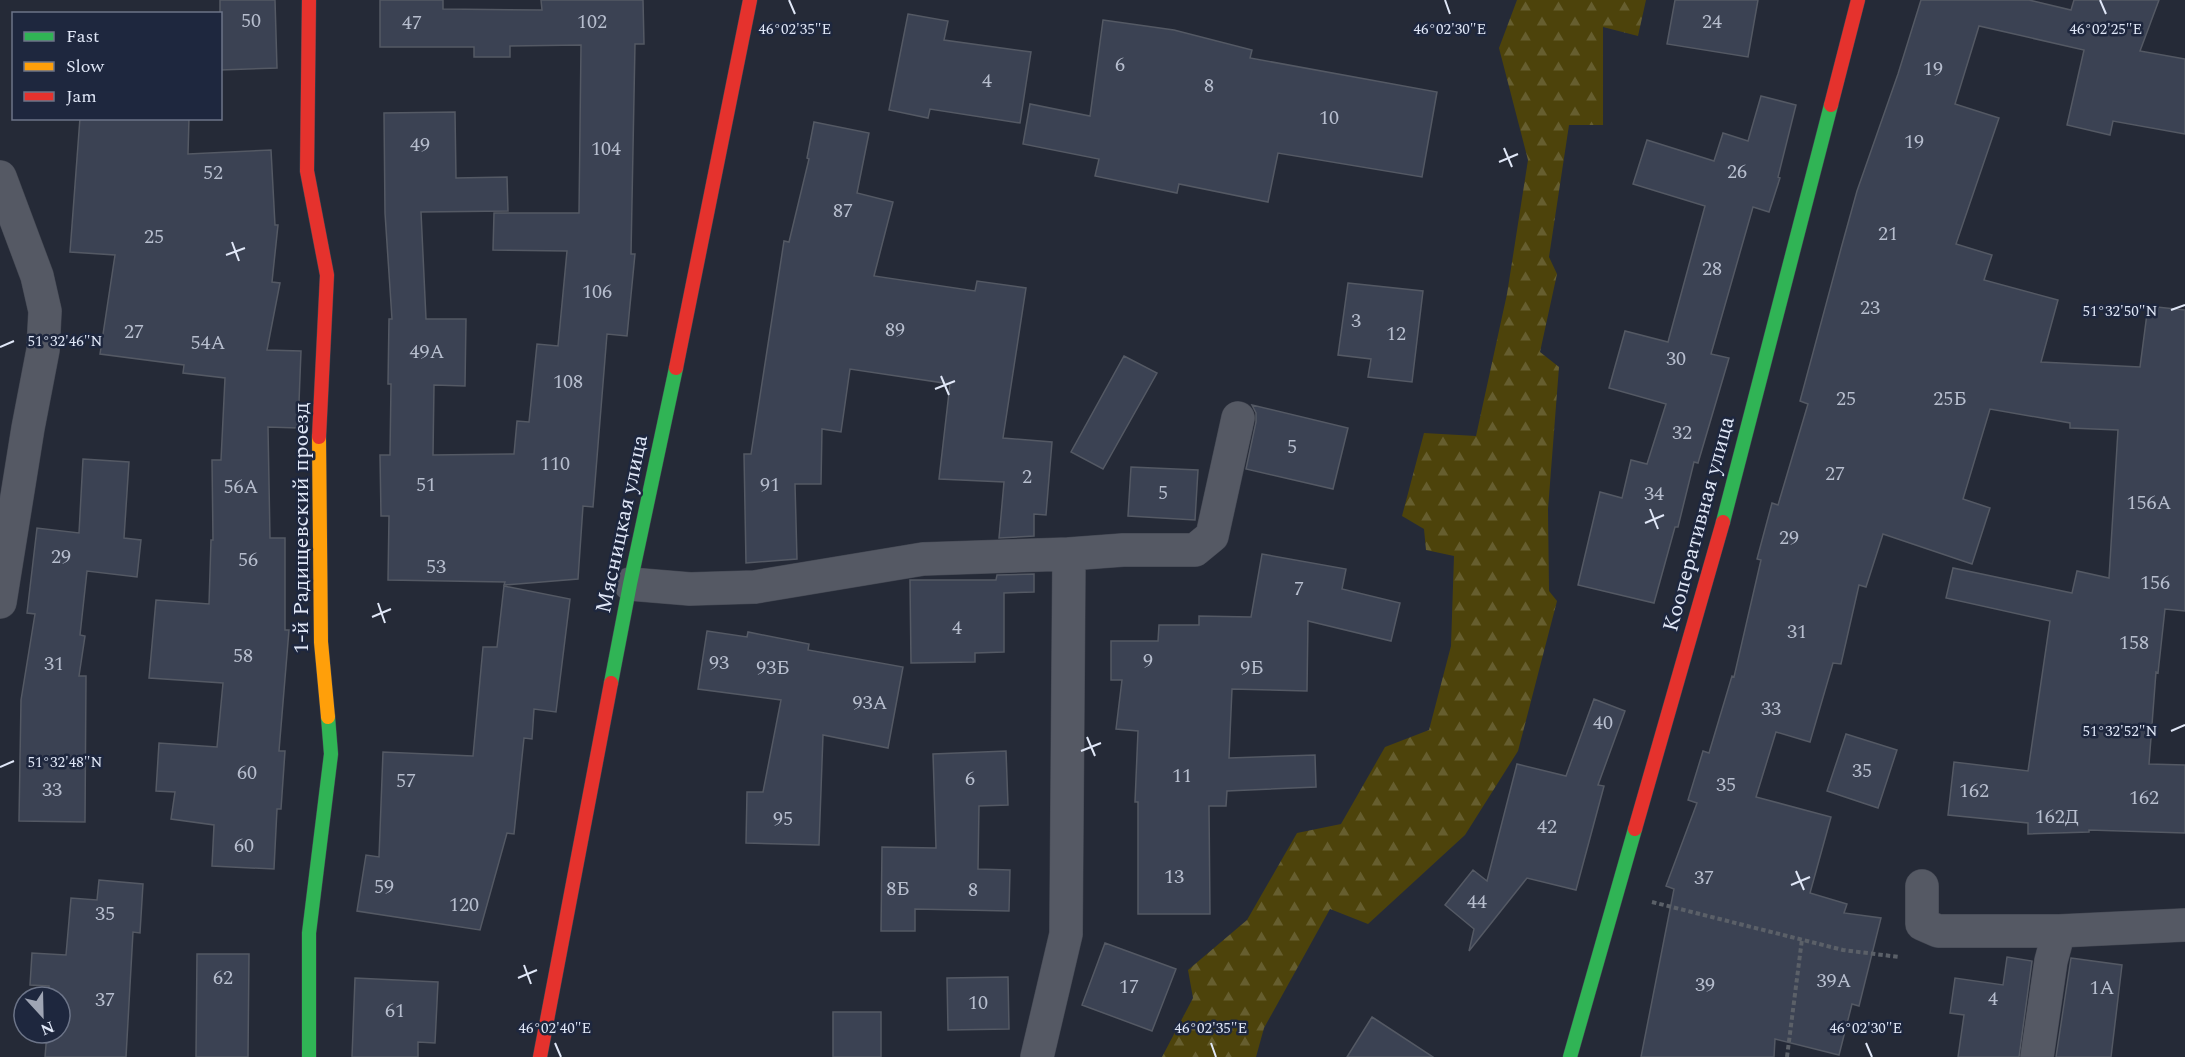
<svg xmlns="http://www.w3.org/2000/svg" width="2185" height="1057" font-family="Spectral,serif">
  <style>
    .forest { fill: url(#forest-firs) }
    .building { fill: #3b4253; stroke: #545964; stroke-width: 1.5 }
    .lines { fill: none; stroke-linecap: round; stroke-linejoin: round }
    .street-casing { stroke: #424651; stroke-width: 34 }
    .fast-casing { stroke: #424651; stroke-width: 15 }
    .slow-casing { stroke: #424651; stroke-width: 15 }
    .jam-casing { stroke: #424651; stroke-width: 15 }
    .path { stroke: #5b6068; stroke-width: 4; stroke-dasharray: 4.5 3; stroke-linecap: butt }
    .street { stroke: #555964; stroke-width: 33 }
    .fast { stroke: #30b455; stroke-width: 14 }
    .slow { stroke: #ff9f0a; stroke-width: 14 }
    .jam { stroke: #e5322d; stroke-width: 14 }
    .ticks { fill: none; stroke: #e0e7f7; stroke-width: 2 }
    .labels { text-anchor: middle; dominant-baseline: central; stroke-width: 5; stroke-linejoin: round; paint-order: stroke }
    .number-label { font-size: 20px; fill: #b7bece }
    .street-label { font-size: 22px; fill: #e0e7f7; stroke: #1e273e }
    .ticks-label { font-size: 15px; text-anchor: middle; fill: #e0e7f7; stroke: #1e273e; stroke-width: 5; stroke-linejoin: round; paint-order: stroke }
  </style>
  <defs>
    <pattern id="forest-firs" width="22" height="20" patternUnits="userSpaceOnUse" patternTransform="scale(1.5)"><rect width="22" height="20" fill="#4d430b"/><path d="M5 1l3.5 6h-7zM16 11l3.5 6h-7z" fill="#665e2f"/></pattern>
  </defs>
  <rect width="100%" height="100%" fill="#252a37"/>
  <path class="forest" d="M1517,0H1646L1638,36L1603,27V125H1569L1549,257L1557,274L1540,352L1559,367L1548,509L1549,591L1557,601L1518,751L1465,835L1368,924L1330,909L1264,1028L1256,1057H1162L1193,998L1188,970L1247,920L1297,833L1341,824L1385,747L1429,730L1451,646L1454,556L1426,550L1424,529L1402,516L1424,433L1476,436L1507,294L1528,160L1499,48Z"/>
  <path class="building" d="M220,0H275L277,68L220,70Z
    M380,0H443V9L542,10L541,0H643L644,44H635L631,254H635L627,336L607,334L593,507L583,506L578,579L504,585L505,582L388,580L389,516H381L380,455H390L391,384H388L389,319H392L385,213L384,113L455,112L456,178L507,177L508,211L421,212L426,319H466L465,386L434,385L433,455L514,454L517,421L529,422L537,344L558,346L567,251L493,250L494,213H579L581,45L510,46V57H474V47H380Z
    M1675,0H1758L1748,57L1667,44Z
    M1921,0H2029L2071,10L2074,0H2159L2140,51L2185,59V134L2113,121L2110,135L2067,125L2084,50L1979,26L1955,104L1999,118L1956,244L1992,255L1984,280L2058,300L2041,362L2140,367L2148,306L2185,310V611L2165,609L2158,673L2156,672L2149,764L2185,765V833L2089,830V832L2028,834V823L1948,815L1954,762L2028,771L2050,621L1946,598L1953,568L2072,593L2077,571L2109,578L2118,430L2070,428V423L1990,409L1963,499L1990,508L1972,564L1883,534L1866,587L1859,585L1841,664L1833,663L1810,742L1776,732L1756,797L1831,817L1810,893L1847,904L1844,913L1881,918L1859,1006L1852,1004L1839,1055L1775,1039L1774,1057H1641L1674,889L1666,886L1697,803L1688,800L1703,751L1709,753L1732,676L1734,677L1761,560L1757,559L1772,503L1778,505L1808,404L1800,401L1842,245L1857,191L1898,74Z
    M908,14L948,21L944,40L1031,52L1020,123L930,109L928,118L889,110Z
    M1103,20L1174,30L1252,50L1250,58L1437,92L1422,177L1278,153L1268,202L1179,184L1177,193L1095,176L1099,159L1023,144L1030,104L1090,116Z
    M1761,96L1796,105L1778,177L1780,178L1769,212L1753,207L1711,354L1729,358L1698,463L1694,462L1678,527H1675L1654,603L1578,585L1600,492L1622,498L1631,460L1647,464L1666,404L1609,388L1625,331L1668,342L1705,206L1633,184L1647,140L1714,161L1723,133L1748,141Z
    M80,118H189L188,154L271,150L275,225H278L272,282L280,283L267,350L301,351L298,428L268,427L270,538H285V630H289L279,751H285L281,809H277L274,869L212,866L214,825L171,819L175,792L156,791L159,743L217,747L223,683L149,678L156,600L209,604L211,540H213L212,460H221L225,378L183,373L184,365L100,354L115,255L70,252Z
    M814,122L869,133L857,193L893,202L874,276L975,291L977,281L1026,288L1003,438L1052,442L1046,515L1034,514V536L999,538L1004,482L939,479L950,384L850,369L841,432L822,429L821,484H795L797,559L746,563L744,454H751L784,241L789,242L809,159L807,158Z
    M1348,283L1423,291L1412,382L1368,377L1371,359L1338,355Z
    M1124,356L1157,373L1103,469L1071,452Z
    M1252,405L1348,428L1333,489L1246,469L1256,422V413Z
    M83,459L129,462L124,538L141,540L137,577L87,571L80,635L85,636L79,676H86L85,822L19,821L21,700L35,614L27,613L37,528L79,533Z
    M1131,467L1198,470L1195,520L1128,516Z
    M1262,554L1346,569L1342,589L1400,603L1391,641L1308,621L1307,691L1232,689L1229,758L1315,755L1316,787L1227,791L1226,806H1209L1210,914H1138V802H1135L1138,731L1116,729L1122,680H1111V641H1158L1159,625H1199V616L1251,617Z
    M1034,574V592L1004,593V652L975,653V662L911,663L910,580H996L997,575Z
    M504,586L570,599L556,712L534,709L532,739L524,738L514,834L507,833L480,930L357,911L366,855L379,857L383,752L473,756L483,647H497Z
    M707,631L747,637L748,632L809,644L808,650L903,667L888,748L823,735L819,845L746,843L747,792H763L781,700L698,689Z
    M1594,699L1625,711L1598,785L1604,786L1576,890L1527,878L1469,951L1474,929L1445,905L1473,870L1487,881L1517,764L1566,776Z
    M1846,734L1897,750L1878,808L1827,791Z
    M1006,751L1008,805L979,806L978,869L1010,870L1009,911L915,909V931H881L882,847L936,848L933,754Z
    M99,880L143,884L140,933L133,932L126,1057H45L47,1033H60V997H48L49,986L30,985L32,953L66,955L71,898L97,900Z
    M1105,943L1176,969L1152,1031L1082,1005Z
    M197,954H249L248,1057H196Z
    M2007,957L2032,961L2019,1057H1958L1964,1015L1950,1013L1955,978L2003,985Z
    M2071,958L2122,965L2111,1057H2056Z
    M1008,977L1009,1029L948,1030L947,978Z
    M355,978L438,982L435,1043L418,1042V1057H352Z
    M833,1012H881V1057H833Z
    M1372,1017L1433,1057H1347Z"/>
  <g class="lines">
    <g class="street-casing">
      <path id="street" d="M0,177L37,276L45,311L43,350L28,428L0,602
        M630,584L690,589L755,587L923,559L1069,554
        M1922,886V924L1938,931H2059L2185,925
        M1037,1057L1066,934L1069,554L1123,550H1195L1212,536L1238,418
        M2037,1057L2051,961L2059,931"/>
    </g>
    <g class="fast-casing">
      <path id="fast" d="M1723,522L1831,105
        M611,683L630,584L676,368
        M309,1057V933L331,754L328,717
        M1570,1057L1635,829"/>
    </g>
    <g class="slow-casing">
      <path id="slow" d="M319,437L321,642L328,717"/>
    </g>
    <g class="jam-casing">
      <path id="jam" d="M309,0L307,171L327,275L319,437
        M1831,105L1858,0
        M676,368L750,0
        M1635,829L1723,522
        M540,1057L611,683"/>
    </g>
    <path class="path" d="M1652,902L1843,950L1899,957
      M1787,1057L1802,939"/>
    <use href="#street" class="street"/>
    <use href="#fast" class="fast"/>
    <use href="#slow" class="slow"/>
    <use href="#jam" class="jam"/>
  </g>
  <path class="ticks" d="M789,0L795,14M1445,0L1450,14M2100,0L2106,14M1504,148L1512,167M1499,162L1518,154M232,242L239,261M226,255L245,248M2171,310L2185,305M0,347L14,341M941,376L949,395M935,389L955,381M1650,509L1658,529M1645,523L1664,515M378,603L385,623M372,617L391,609M2171,731L2185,725M1087,737L1095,756M1081,751L1101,743M0,767L14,761M1796,871L1804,890M1791,885L1810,877M524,965L531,984M518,978L537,970M555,1043L561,1057M1211,1043L1216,1057M1866,1043L1872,1057"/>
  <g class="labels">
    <g class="number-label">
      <text x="251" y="21">50</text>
      <text x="592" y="22">102</text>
      <text x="1712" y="22">24</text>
      <text x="412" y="23">47</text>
      <text x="1120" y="65">6</text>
      <text x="1933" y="69">19</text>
      <text x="987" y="81">4</text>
      <text x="1209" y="86">8</text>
      <text x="1329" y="118">10</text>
      <text x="1914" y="142">19</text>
      <text x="420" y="145">49</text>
      <text x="606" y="149">104</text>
      <text x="1737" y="172">26</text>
      <text x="213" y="173">52</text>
      <text x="843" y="211">87</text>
      <text x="1888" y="234">21</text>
      <text x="154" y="237">25</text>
      <text x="1712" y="269">28</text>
      <text x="597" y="292">106</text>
      <text x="1870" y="308">23</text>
      <text x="1356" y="321">3</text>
      <text x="895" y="330">89</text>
      <text x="134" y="332">27</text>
      <text x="1396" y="334">12</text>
      <text x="208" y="343">54А</text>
      <text x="427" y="352">49А</text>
      <text x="1676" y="359">30</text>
      <text x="568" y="382">108</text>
      <text x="1846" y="399">25</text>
      <text x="1950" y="399">25Б</text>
      <text x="1682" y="433">32</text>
      <text x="1292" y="447">5</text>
      <text x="555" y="464">110</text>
      <text x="1835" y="474">27</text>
      <text x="1027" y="477">2</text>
      <text x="426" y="485">51</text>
      <text x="770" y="485">91</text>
      <text x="241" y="487">56А</text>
      <text x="1163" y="493">5</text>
      <text x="1654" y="494">34</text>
      <text x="2149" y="503">156А</text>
      <text x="1789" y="538">29</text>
      <text x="61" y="557">29</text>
      <text x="248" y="560">56</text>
      <text x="436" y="567">53</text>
      <text x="2155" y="583">156</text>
      <text x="1299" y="589">7</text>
      <text x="957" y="628">4</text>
      <text x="1797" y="632">31</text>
      <text x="2134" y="643">158</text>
      <text x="243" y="656">58</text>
      <text x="1148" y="661">9</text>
      <text x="719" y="663">93</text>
      <text x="54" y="664">31</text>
      <text x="773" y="668">93Б</text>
      <text x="1252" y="668">9Б</text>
      <text x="870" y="703">93А</text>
      <text x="1771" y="709">33</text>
      <text x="1603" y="723">40</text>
      <text x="1862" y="771">35</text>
      <text x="247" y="773">60</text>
      <text x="1182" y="776">11</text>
      <text x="970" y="779">6</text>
      <text x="406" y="781">57</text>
      <text x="1726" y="785">35</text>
      <text x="52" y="790">33</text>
      <text x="1974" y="791">162</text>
      <text x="2144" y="798">162</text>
      <text x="2057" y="817">162Д</text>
      <text x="783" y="819">95</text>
      <text x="1547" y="827">42</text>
      <text x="244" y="846">60</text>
      <text x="1174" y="877">13</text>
      <text x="1704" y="878">37</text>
      <text x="384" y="887">59</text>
      <text x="898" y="889">8Б</text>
      <text x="973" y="890">8</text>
      <text x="1477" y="902">44</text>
      <text x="464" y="905">120</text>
      <text x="105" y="914">35</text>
      <text x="223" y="978">62</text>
      <text x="1834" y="981">39А</text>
      <text x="1705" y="985">39</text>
      <text x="1129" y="987">17</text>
      <text x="2102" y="988">1А</text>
      <text x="1993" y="999">4</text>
      <text x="105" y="1000">37</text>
      <text x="978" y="1003">10</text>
      <text x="395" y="1011">61</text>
    </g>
    <g class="street-label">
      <text transform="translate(622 524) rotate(-78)">Мясницкая улица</text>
      <text transform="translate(1699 524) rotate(-75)">Кооперативная улица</text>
      <text transform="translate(301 528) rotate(-90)">1-й Радищевский проезд</text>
    </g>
  </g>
  <g class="ticks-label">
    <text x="2106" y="34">46°02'25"E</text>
    <text x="795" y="34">46°02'35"E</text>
    <text x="1450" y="34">46°02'30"E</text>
    <text x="2120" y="316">51°32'50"N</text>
    <text x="65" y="346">51°32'46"N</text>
    <text x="2120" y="736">51°32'52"N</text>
    <text x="65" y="767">51°32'48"N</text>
    <text x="555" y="1033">46°02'40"E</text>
    <text x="1211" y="1033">46°02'35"E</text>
    <text x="1866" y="1033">46°02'30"E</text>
  </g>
  <rect x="12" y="12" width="210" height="108" fill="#1e273e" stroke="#6c7488" stroke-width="1.5"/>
  <rect x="24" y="32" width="30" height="9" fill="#30b455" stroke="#6c7488" stroke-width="1.5"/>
  <text x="66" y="42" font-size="18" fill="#e0e7f7">Fast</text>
  <rect x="24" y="62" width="30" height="9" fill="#ff9f0a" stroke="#6c7488" stroke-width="1.5"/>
  <text x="66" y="72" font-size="18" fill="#e0e7f7">Slow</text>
  <rect x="24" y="92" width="30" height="9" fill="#e5322d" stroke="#6c7488" stroke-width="1.5"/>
  <text x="66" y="102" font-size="18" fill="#e0e7f7">Jam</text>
  <g transform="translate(42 1015) rotate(158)"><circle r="28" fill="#1e273e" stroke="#6c7488" stroke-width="1.5"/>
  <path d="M0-4.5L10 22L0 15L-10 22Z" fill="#9fa5b4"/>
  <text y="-9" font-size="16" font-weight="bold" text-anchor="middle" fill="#e0e7f7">N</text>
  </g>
</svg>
